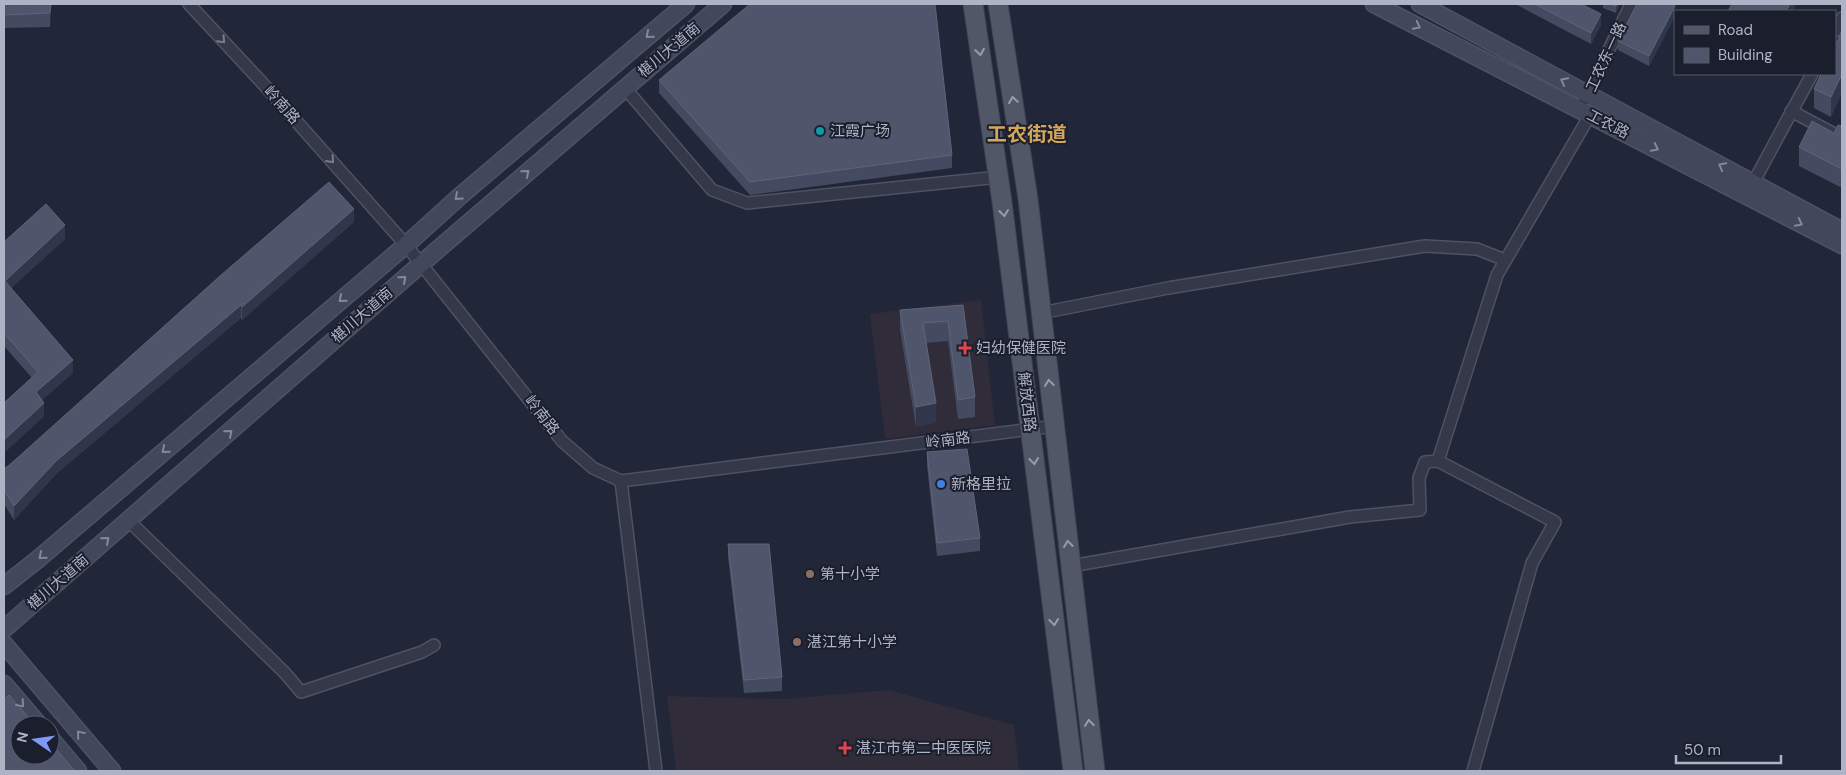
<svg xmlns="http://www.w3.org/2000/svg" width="1846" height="775" font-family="'DM Sans','Noto Sans SC',sans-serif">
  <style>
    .medical { fill: #302c39 }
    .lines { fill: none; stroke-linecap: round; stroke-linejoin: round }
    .street-casing { stroke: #4e5363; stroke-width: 14 }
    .secondary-casing { stroke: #4e5363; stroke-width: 19 }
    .primary-casing { stroke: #3d4252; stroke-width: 21 }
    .street { stroke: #343848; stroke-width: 11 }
    .secondary { stroke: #42475b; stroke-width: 16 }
    .primary { stroke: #525768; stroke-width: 19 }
    .wall { fill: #444a60 }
    .shaded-wall { fill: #31374b }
    .building { fill: #4f556b; stroke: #5e6479 }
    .oneway { stroke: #83889b }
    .oneway2 { stroke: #777c8d }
    .oneway3 { stroke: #979cae }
    .culture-dot { fill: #0f9aa8; stroke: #1a1e2d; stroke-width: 2 }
    .health-dot { fill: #e0444e; stroke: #1a1e2d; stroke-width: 2 }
    .shop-dot { fill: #3f7fe0; stroke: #1a1e2d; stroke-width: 2 }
    .education-dot { fill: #8d6e63; stroke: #1a1e2d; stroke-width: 2 }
    .labels { text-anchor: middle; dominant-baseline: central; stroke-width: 4; stroke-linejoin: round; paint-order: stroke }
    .street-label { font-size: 15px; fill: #aeb3c5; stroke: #1a1e2d }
    .poi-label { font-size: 15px; fill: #aeb3c5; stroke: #1a1e2d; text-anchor: start }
    .district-label { font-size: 20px; font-weight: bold; fill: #d2a75c; stroke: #1a1e2d }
  </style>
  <rect width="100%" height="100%" fill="#212638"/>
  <path class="medical" d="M981,300L995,425L885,439L870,314Z
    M889,690L1014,725L1019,771H676L667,696L785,699Z"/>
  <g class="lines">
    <g class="street-casing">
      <path id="street" d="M189,4L266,87L406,245L562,441L593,468L621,481L1055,426
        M1835,31L1842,18
        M625,88L712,190L747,203L999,177
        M1585,99L1631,4
        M1791,111L1842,138
        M1753,183L1812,74
        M1041,313L1168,288L1425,246L1477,249L1505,260
        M621,481L656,771
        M128,520L285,673L301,692L422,652L434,645
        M1071,566L1350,517L1420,510L1419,478L1425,462L1438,461
        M1473,771L1532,563L1555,522L1438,461L1497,275L1590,115"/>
    </g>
    <g class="secondary-casing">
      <path id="secondary" d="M1374,4L1842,245
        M1420,4L1842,231
        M4,586L37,560L406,245L459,197L686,4
        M4,629L421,264L723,4
        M4,644L112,771
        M4,684L39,725
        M50,738L78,771"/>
    </g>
    <g class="primary-casing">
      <path id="primary" d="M973,4L1002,202L1073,771
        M998,4L1028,199L1095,771"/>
    </g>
    <use href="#street" class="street"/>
    <use href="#secondary" class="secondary"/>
    <use href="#primary" class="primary"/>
  </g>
  <path class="wall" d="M4,4H51L50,27L4,28Z
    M1515,4H1581L1601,25L1591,44Z
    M1603,4H1620L1616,13L1603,8Z
    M1637,4H1675L1674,6H1675V16L1649,66L1618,50V41Z
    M1835,74L1831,117L1814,108V89Z
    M659,80L952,155V168L750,195L659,93Z
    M1842,126V188L1799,166V147L1834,133Z
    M354,222L242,320L241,318L56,474L14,520L4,504V468Z
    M65,239L11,288L73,373L42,400L44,416L4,453V403L32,378L4,346V242Z
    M963,305L975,397V417L958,419L948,341L926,343L936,422L916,427L900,330V310Z
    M927,452L980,538V551L937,556L927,466Z
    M728,544L782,677V691L744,693L728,557Z"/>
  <path class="shaded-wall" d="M1617,4H1620L1616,13V6Z
    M1790,4H1797L1793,11H1786Z
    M1675,6V16L1649,66V56Z
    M1601,14V25L1591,44V33Z
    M1842,74V94L1831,117V97Z
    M354,209V222L242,320V307Z
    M65,225V239L5,294V281Z
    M241,305V318L56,474L14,520V506L56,461Z
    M73,360V373L36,405V392Z
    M44,403V416L4,453V440Z
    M936,403V422L916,427V407Z"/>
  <path class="building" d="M4,4H51L50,13L4,15Z
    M750,4H935L952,155L750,182L659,80Z
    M1535,4H1581L1601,14L1591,33Z
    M1610,4H1617L1616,6Z
    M1637,4H1671L1675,6L1649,56L1618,41Z
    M1732,4H1790L1786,11H1728Z
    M1842,31V74L1831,97L1814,89L1821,74H1835V46Z
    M1812,121L1834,133L1838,125L1842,126V169L1799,147Z
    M329,182L354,209L242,307L241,305L56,461L14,506L4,490V468L5,469L220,276Z
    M46,204L65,225L5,281L73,360L36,392L44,403L4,440V403L38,372L4,333V242Z
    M963,305L975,397L958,400L948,321L923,323L936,403L916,407L900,310Z
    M967,449L980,538L937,543L927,452Z
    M728,544H769L782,677L744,680Z
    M9,695L35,725H20V755H50V742L75,771H4V700Z"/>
  <defs><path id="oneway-chevron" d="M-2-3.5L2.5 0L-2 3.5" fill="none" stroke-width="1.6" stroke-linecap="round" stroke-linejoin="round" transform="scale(1.25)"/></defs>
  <g class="oneway">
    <use href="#oneway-chevron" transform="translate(1417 26) rotate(27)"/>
    <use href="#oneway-chevron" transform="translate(649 35) rotate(140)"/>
    <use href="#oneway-chevron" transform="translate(1564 81) rotate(-152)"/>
    <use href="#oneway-chevron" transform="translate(1655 148) rotate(27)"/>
    <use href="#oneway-chevron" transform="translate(1722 166) rotate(-152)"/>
    <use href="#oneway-chevron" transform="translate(526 173) rotate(-41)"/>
    <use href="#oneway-chevron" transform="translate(458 197) rotate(138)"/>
    <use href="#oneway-chevron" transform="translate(1799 223) rotate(27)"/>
    <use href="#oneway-chevron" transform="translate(403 279) rotate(-41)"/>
    <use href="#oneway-chevron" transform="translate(342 299) rotate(140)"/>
    <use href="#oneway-chevron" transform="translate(229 433) rotate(-41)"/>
    <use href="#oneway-chevron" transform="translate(165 450) rotate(140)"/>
    <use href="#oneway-chevron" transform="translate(106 540) rotate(-41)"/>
    <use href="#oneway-chevron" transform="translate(42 556) rotate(140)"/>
    <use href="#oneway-chevron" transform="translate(21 704) rotate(50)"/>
    <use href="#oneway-chevron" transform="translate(80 734) rotate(-130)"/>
  </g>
  <g class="oneway2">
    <use href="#oneway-chevron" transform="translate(222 40) rotate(47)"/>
    <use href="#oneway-chevron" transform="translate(331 160) rotate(48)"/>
  </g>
  <g class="oneway3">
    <use href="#oneway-chevron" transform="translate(980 52) rotate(81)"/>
    <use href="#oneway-chevron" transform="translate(1013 100) rotate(-99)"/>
    <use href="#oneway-chevron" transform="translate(1004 213) rotate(83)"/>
    <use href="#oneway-chevron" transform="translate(1049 383) rotate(-97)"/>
    <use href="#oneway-chevron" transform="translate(1034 461) rotate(83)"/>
    <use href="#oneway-chevron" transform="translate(1068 544) rotate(-97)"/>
    <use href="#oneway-chevron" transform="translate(1054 622) rotate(83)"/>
    <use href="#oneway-chevron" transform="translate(1089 723) rotate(-97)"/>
  </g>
  <circle class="culture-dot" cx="820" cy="131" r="5"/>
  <g class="health-dot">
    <path d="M962.5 340.5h5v5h5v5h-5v5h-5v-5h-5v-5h5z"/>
    <path d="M842.5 740.5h5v5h5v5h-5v5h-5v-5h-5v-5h5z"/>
  </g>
  <circle class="shop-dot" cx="941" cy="484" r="5"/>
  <g class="education-dot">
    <circle cx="810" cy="574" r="5"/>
    <circle cx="797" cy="642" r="5"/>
  </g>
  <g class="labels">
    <g class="street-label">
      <text transform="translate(669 50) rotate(-40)">椹川大道南</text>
      <text transform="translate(1606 57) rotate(-65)">工农东一路</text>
      <text transform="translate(282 105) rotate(48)">岭南路</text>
      <text transform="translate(1608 124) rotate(27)">工农路</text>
      <text transform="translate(362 315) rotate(-41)">椹川大道南</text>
      <text transform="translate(1027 402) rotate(83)">解放西路</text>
      <text transform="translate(542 415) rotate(52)">岭南路</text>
      <text transform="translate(948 440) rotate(-7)">岭南路</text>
      <text transform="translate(58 582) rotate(-41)">椹川大道南</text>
    </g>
    <g class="poi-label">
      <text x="830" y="131">江霞广场</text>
      <text x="976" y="348">妇幼保健医院</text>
      <text x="951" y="484">新格里拉</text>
      <text x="820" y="574">第十小学</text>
      <text x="807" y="642">湛江第十小学</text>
      <text x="856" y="748">湛江市第二中医医院</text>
    </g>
    <g class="district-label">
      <text x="1027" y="134">工农街道</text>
    </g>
  </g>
  <rect width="1846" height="775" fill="none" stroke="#aeb3c5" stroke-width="10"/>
  <rect x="1674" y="10" width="162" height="65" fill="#1a1e2d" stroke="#555a6a"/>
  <rect x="1684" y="26" width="25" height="8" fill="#525768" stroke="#555a6a"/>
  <text x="1718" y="35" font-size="15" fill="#aeb3c5">Road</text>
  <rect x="1684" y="48" width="25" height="15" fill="#4f556b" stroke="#555a6a"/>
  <text x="1718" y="60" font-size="15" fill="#aeb3c5">Building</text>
  <g transform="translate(35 740) rotate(283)"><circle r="24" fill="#1a1e2d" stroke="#555a6a"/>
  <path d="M0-4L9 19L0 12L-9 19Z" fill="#8198f7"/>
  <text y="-8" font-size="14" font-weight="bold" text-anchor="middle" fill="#aeb3c5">N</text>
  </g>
  <path d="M1676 755v8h105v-8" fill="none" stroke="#aeb3c5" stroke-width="2.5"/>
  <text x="1684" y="755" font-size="15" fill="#aeb3c5" stroke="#1a1e2d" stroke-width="4" paint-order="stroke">50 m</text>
</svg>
